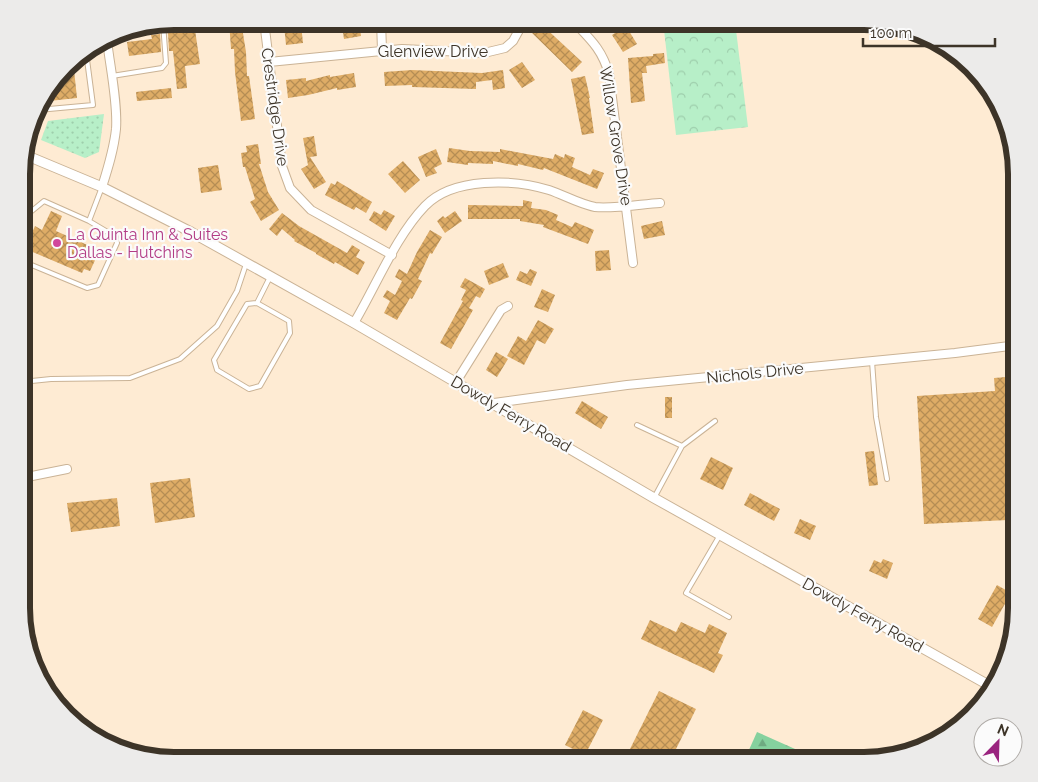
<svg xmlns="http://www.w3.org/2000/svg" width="1038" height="782" font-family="Raleway,sans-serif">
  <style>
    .grass { fill: url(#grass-dots) }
    .forest { fill: url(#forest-firs) }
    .park { fill: url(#park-crowns) }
    .building { fill: url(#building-cross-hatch) }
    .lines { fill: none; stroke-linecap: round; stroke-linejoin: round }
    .service-casing { stroke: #cab396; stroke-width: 6 }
    .minor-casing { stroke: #cab396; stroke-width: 10 }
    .tertiary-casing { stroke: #cab396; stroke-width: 11 }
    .service { stroke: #fff; stroke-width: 4 }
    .minor { stroke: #fff; stroke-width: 8 }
    .tertiary { stroke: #fff; stroke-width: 9 }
    .hotel-dot { fill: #d1479c; stroke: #fbfbfb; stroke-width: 2 }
    .labels { text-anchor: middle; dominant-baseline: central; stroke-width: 4.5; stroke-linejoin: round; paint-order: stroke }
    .street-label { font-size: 16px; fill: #3d3428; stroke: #fbfbfb }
    .hotel-label { font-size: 16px; fill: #b23c85; stroke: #fbfbfb; text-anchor: start }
    .rim { fill: none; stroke: #3d3428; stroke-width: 6 }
  </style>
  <defs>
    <pattern id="grass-dots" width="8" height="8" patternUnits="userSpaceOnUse" patternTransform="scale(1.25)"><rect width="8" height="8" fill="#b7efc8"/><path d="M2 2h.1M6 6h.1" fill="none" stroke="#9eceac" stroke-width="1.8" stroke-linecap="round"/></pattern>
    <pattern id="forest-firs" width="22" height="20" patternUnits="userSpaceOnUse" patternTransform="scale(1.25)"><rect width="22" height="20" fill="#85d19e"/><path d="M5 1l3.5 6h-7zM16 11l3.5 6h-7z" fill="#6eaa81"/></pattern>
    <pattern id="park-crowns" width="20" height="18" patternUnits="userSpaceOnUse" patternTransform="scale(1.25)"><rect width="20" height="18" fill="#b7efc8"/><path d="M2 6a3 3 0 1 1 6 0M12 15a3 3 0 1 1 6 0" fill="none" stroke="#9eceac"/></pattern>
    <pattern id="building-cross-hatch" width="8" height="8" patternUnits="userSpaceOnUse" patternTransform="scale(1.25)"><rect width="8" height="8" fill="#deac66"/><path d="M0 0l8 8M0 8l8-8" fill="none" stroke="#b58d54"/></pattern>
  </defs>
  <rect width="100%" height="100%" fill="#feebd3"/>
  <path class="grass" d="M104,114L99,152L85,158L41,140L48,121Z"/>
  <path class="forest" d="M757,732L822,761H744Z"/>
  <path class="park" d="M663,21L735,22L748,127L676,135Z"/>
  <path class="building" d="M229,21H241L246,52L247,76H249L255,119L241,121L235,72L234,49H231Z
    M347,21H359L361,36L344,39L342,26L348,25Z
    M403,21H417V32L404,33Z
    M194,23L200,64L185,66L187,88L177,89L173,51H169L168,33H170V26Z
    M540,23L582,62L572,72L531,32Z
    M301,24L303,43L286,45L284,25Z
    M626,26L637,44L623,52L612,35Z
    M160,34L161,52L129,56L127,42L152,39L151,35Z
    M664,53L665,63L646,66L647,73H642L645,101L631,103L628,58L653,56V54Z
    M73,60L77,98L40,102L42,98Z
    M522,62L535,80L522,88L509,70Z
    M412,70L482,73L503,70L505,88L493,90L492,80L476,82V89L412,87V85L385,86L384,72Z
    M354,73L356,87L337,90V88L308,95L288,98L286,80L306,78V81L330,75V77Z
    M585,76L590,98H589L594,133L582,135L571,79Z
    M171,88L172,98L137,101L136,92Z
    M314,136L317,156L310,157L326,182L314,189L301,169L308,165L303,138Z
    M258,144L261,164H259L268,192L279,210L261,221L250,202L255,199L245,167H243L241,153L247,152L246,146Z
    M449,148L470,151L500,152V149L553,159L555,154L564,158L565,154L575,158L572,167L590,175L593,169L604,173L597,189L544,168L543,170L518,164V166L493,161V164L468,163V165L447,162Z
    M436,149L442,164L434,168L437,173L426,177L418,157Z
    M403,161L420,180L405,193L388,174Z
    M218,165L222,190L201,193L198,168Z
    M337,181L372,202L366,213L356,207L354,210L325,195L331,183L335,185Z
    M523,200L532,202L531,208L546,210L558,215L556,220L572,227L575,222L594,230L588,244L543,227L544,225L520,221V219H468V205L523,206Z
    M384,210L395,216L386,231L369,220L374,211L381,215Z
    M51,211L62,216L56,231L94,248L93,251L98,254L90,271L84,269L82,273L28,250L33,238L30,237L35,226L42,230Z
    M455,211L462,221L445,233L437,221L443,216L445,218Z
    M282,213L299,226L347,253L352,245L360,250L356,257L365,262L358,275L335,262L334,264L316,254V253L294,241L295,240L282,229L277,236L269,229Z
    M662,221L665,235L644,239L641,226Z
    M430,230L442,237L432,254L430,253L418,279L422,281L412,299L410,298L397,320L384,313L390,301L383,297L387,290L395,295L402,281L395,277L399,269L407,274L417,252Z
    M609,250L611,270L596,271L595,251Z
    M503,263L509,277L489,285L484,271Z
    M530,269L537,272L531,286L516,280L520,271L527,274Z
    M465,278L485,289L480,298L476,296L469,308L473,310L451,349L440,343L463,301L461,300L466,290L460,287Z
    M542,289L555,295L548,312L534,307Z
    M538,320L554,329L545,344L537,340L524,365L507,356L518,336L526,341Z
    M496,352L508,359L497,377L486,370Z
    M1006,377V387H1017L1016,496H1007L1008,520L924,524L917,396L995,391L994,378Z
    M665,397H672V418H665Z
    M582,401L608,417L601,429L575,413Z
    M874,451L878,485L869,486L865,452Z
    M711,457L733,468L723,490L700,479Z
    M190,478L195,517L155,523L150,483Z
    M750,493L780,509L774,521L744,505Z
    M117,498L120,526L71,532L67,503Z
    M800,519L816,526L810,540L794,533Z
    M883,559L893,563L887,579L869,571L874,560L881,563Z
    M997,585L1011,593L992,627L978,619Z
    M650,620L676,632L681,622L705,633L709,624L727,633L718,653L723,655L714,673L641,639Z
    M659,691L696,709L670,761H624Z
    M583,710L603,720L585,755L565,745Z"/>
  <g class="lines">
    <g class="service-casing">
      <path id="service" d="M112,76L162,68L166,63L163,23
        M38,110L93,105L86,52
        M89,221L102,187
        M22,261L87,288L98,285L117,243L116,237L89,221L44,201L22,219
        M257,303L289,321L290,333L260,386L249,389L217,370L214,360L247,304L257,303L270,277
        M872,361L876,417L887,479
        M22,382L51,379L130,378L180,359L217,326L237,291L246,264
        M637,425L682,446
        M654,498L682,446L715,421
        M720,535L686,593L729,617
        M22,617L33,636L36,650L37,674
        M966,718L987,684
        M912,750L927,740L942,737"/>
    </g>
    <g class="minor-casing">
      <path id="minor" d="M264,21L282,166L290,188L311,210L392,255
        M381,21L382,50
        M573,21C590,39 602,49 609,74L633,263
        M269,62L402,49L484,53L505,48L513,41L524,21
        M102,187C108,168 114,149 116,129C118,103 110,67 107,40
        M354,323C376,286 396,236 425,206C453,177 513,179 549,190C564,195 579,204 595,207C612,209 643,204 660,203
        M456,382L501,310L508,306
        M494,403L627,385L955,353L1017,345
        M22,478L67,469"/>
    </g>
    <g class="tertiary-casing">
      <path id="tertiary" d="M23,154L102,187L191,232L354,323L654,498L992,687"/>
    </g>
    <use href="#service" class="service"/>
    <use href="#minor" class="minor"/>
    <use href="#tertiary" class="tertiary"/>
  </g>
  <circle class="hotel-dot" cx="57" cy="243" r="5"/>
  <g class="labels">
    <g class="street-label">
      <text x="433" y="51">Glenview Drive</text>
      <text transform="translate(275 107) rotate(82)">Crestridge Drive</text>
      <text transform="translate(616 136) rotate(81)">Willow Grove Drive</text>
      <text transform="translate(755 373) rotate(-6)">Nichols Drive</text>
      <text transform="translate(511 414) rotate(30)">Dowdy Ferry Road</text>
      <text transform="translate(863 615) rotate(29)">Dowdy Ferry Road</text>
    </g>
    <g class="hotel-label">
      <text x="67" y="234">La Quinta Inn &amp; Suites<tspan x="67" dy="18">Dallas - Hutchins</tspan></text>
    </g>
  </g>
  <path d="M0 0H1038V782H0ZM174 30H864A144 144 0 0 1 1008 174V608A144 144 0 0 1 864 752H174A144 144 0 0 1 30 608V174A144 144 0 0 1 174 30Z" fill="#ecebea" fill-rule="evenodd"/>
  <path class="rim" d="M174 30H864A144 144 0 0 1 1008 174V608A144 144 0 0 1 864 752H174A144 144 0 0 1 30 608V174A144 144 0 0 1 174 30Z"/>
  <g transform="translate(998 742) rotate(23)"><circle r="24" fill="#fbfbfb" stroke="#afaba7"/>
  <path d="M0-4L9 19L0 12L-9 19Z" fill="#9a247f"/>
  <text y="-8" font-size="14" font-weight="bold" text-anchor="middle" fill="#3d3428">N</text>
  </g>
  <path d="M863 38v8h132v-8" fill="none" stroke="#3d3428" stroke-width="2.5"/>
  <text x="870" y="38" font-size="15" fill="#3d3428" stroke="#fbfbfb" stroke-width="4" paint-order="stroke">100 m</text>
</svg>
